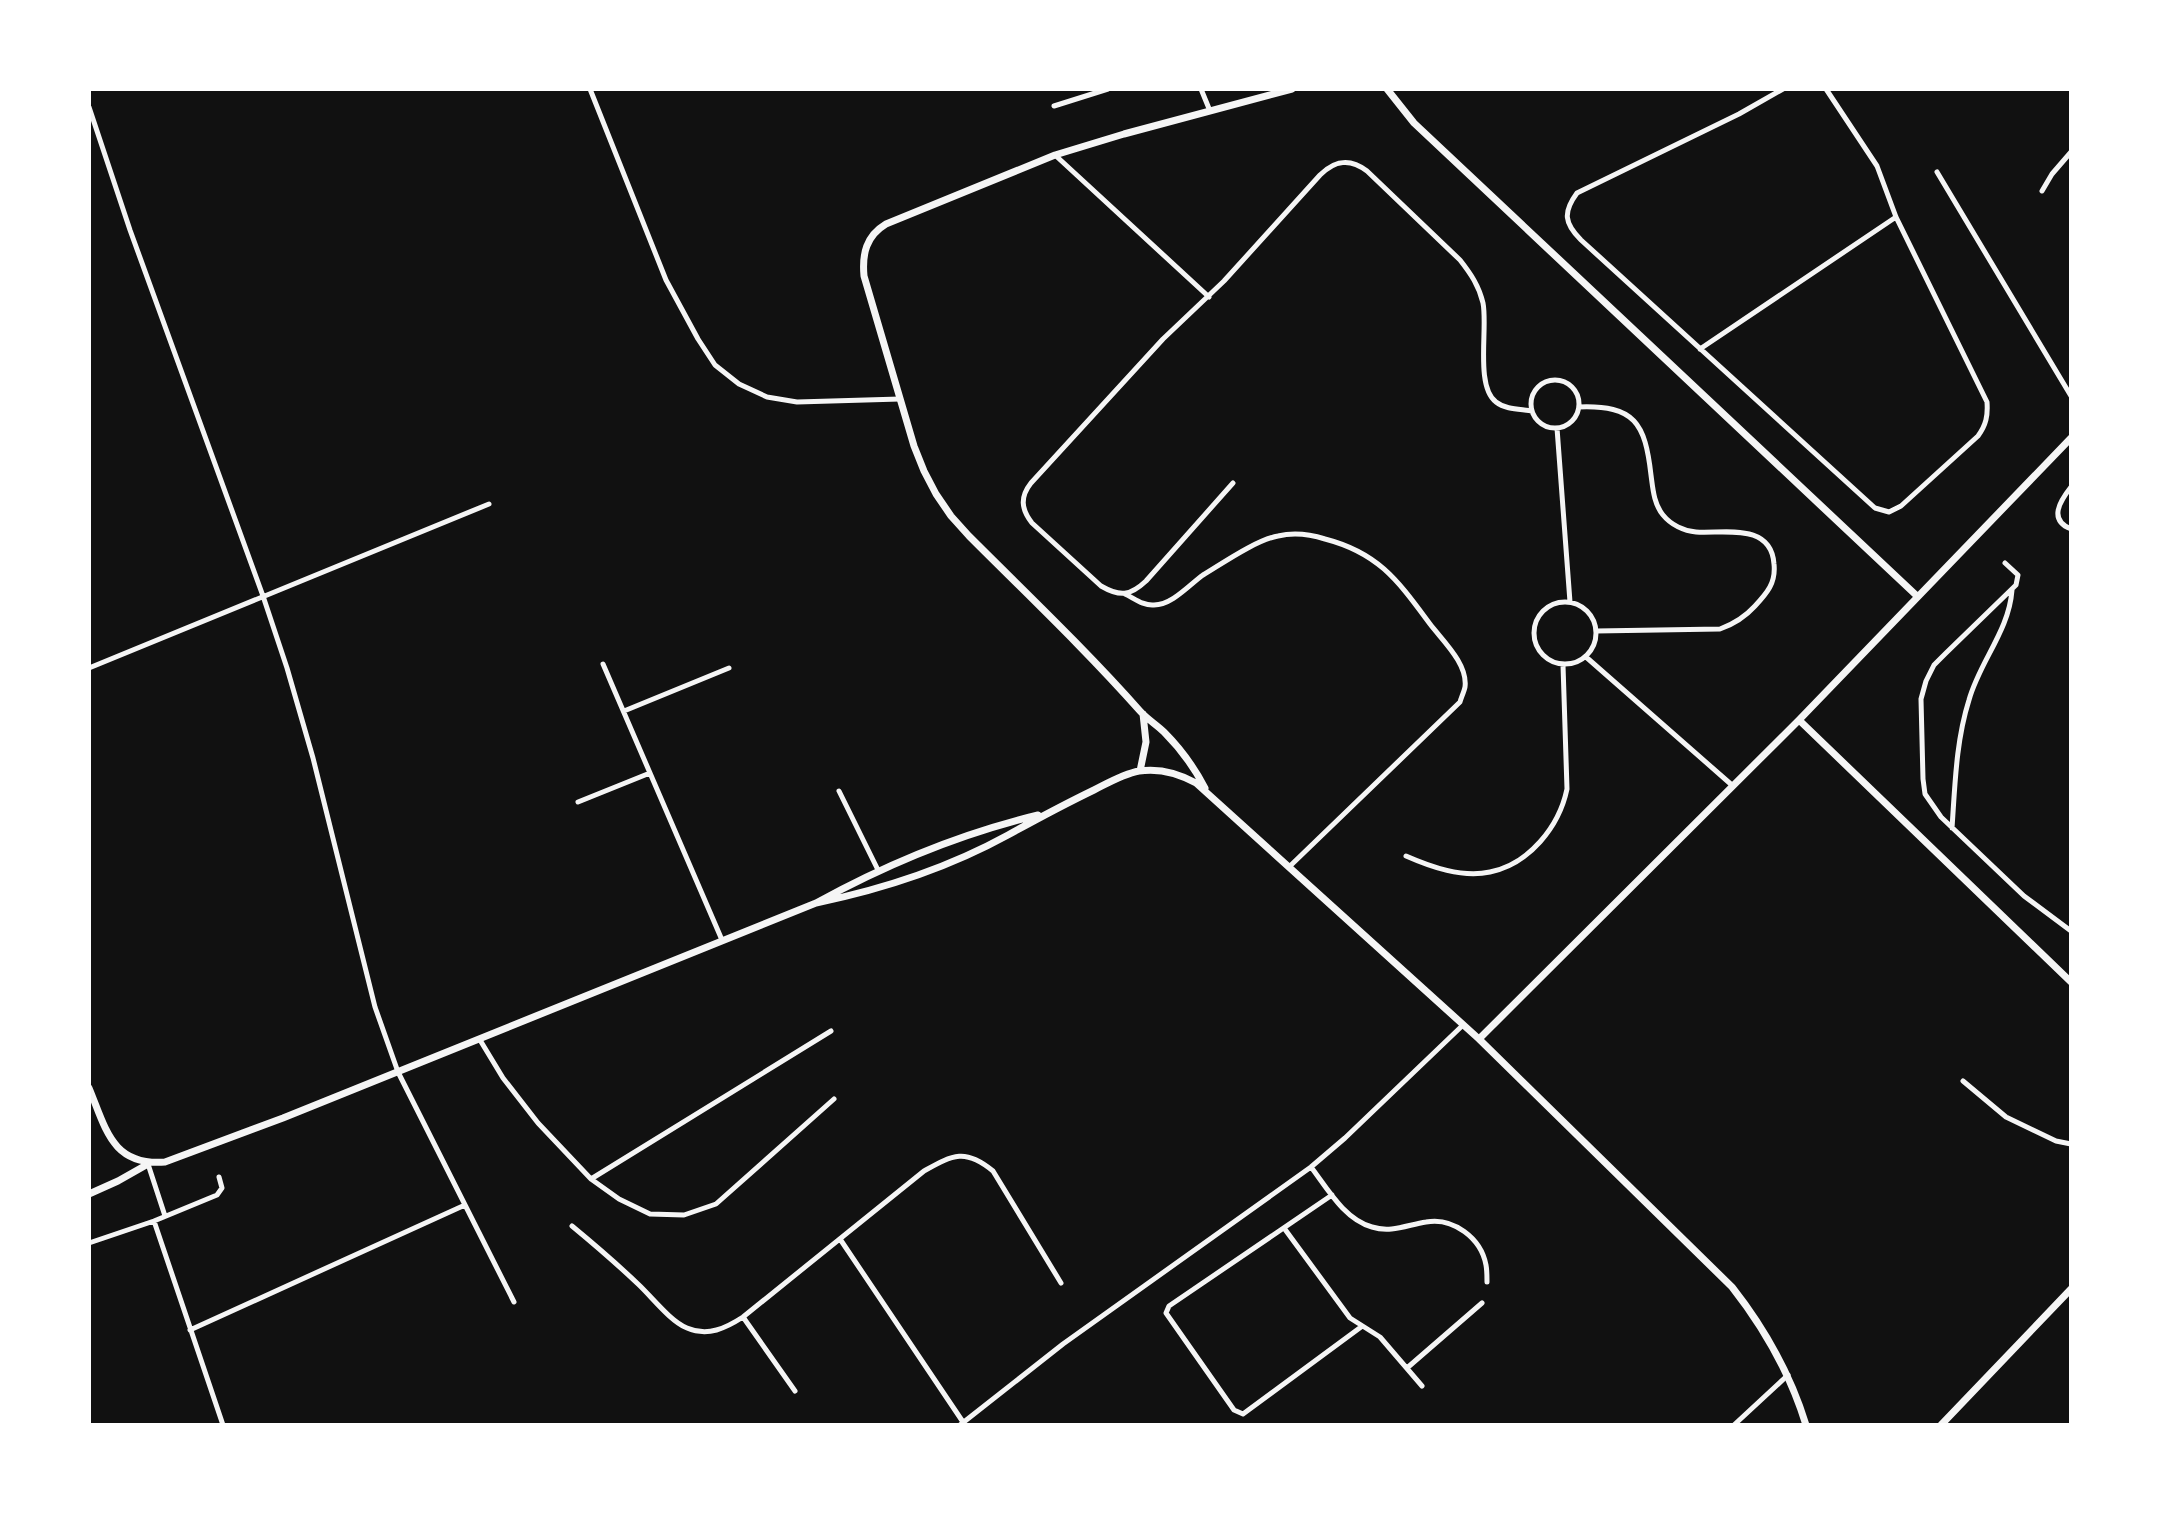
<svg xmlns="http://www.w3.org/2000/svg" width="2160" height="1514" font-family="Jost,sans-serif">
  <style>
    .lines { fill: none; stroke-linecap: round; stroke-linejoin: round }
    .service { stroke: #f5f5f5; stroke-width: 5 }
    .minor { stroke: #f5f5f5; stroke-width: 7 }
  </style>
  <rect width="100%" height="100%" fill="#111"/>
  <g class="lines">
    <path class="service" d="M590,89L666,280L698,339L715,365L739,384L767,397L797,402L900,399
      M1201,89L1210,111
      M1783,89L1739,114L1577,193C1563,212 1564,223 1581,240L1875,508L1889,512L1901,506L1978,436C1986,425 1988,416 1987,402L1896,217L1877,166L1826,89
      M1054,106L1108,89
      M89,107L130,230L263,596L287,668L313,758L375,1007L398,1072L514,1302
      M1055,155L1209,297
      M1937,172L2071,396
      M2042,191L2052,174L2071,152
      M1700,349L1896,217
      M1531 404a24 24 0 1 1 48 0a24 24 0 1 1-48 0Z
      M1579,407C1635,405 1645,423 1651,475C1653,490 1654,504 1663,515C1671,525 1684,531 1696,532C1723,534 1771,522 1774,564C1776,583 1767,593 1755,606C1745,617 1734,624 1720,629L1596,631
      M1557,428L1570,602
      M1233,483L1146,581C1130,596 1120,597 1101,586L1032,523C1021,509 1020,497 1031,483L1163,339L1224,281L1320,175C1335,160 1350,158 1367,171L1460,260C1471,274 1479,286 1483,303C1488,328 1475,386 1496,402C1506,410 1521,409 1532,411
      M2071,487C2060,501 2048,520 2071,529
      M2005,563L2018,575L2016,585L1946,653L1934,665L1926,681L1921,699L1923,779L1925,794L1941,817L2024,896L2071,931
      M1125,594C1134,598 1143,606 1154,605C1172,605 1189,585 1203,575C1223,563 1256,540 1278,536C1295,532 1309,534 1325,539C1379,553 1398,581 1430,624C1443,641 1468,664 1465,687C1464,692 1461,698 1460,702L1289,867
      M1534 633a31 31 0 1 1 62 0a31 31 0 1 1-62 0Z
      M1586,657L1733,786
      M603,664L722,940
      M89,668L489,504
      M624,711L729,668
      M839,791L878,870
      M578,802L650,773
      M1952,828C1955,785 1956,741 1969,700C1980,661 2009,631 2012,590
      M1406,856C1431,867 1462,878 1490,872C1529,864 1559,827 1567,789L1563,665
      M480,1040L503,1078L538,1123L591,1179L619,1199L650,1214L684,1215L716,1204L834,1099
      M1963,1081L2006,1117L2056,1141L2071,1144
      M148,1164L165,1216
      M1311,1167C1327,1188 1344,1219 1372,1227C1391,1233 1407,1225 1426,1222C1453,1217 1481,1238 1486,1265C1487,1270 1487,1277 1487,1282
      M591,1179L831,1031
      M1332,1195L1169,1306L1166,1313L1234,1410L1243,1414L1361,1327
      M154,1221L223,1425
      M572,1226C595,1245 617,1264 638,1284C652,1297 670,1321 687,1328C708,1337 726,1328 743,1317L924,1171C953,1155 965,1148 993,1171L1061,1283
      M1284,1228L1350,1318L1380,1337L1422,1386
      M840,1239L963,1422
      M89,1243L154,1221L217,1195L222,1188L219,1177
      M743,1317L795,1391
      M190,1330L465,1205
      M1407,1368L1482,1303
      M960,1425L1063,1344L1311,1167L1345,1138L1463,1025
      M1734,1425L1788,1375"/>
    <path class="minor" d="M1387,89L1414,123L1917,596
      M1799,720L2071,982
      M1140,771L1146,742L1143,714
      M1205,788C1194,767 1181,749 1164,732C1157,725 1147,719 1140,711C1086,650 1027,594 969,536L951,516L936,494L924,471L914,446L864,276C862,254 866,236 886,224L1055,155L1124,134L1292,89
      M816,903C884,889 948,868 1008,835C1037,819 1065,804 1094,790C1108,783 1123,774 1139,771C1159,768 1178,773 1196,783L1479,1039L1732,1287C1765,1329 1790,1373 1806,1425
      M1479,1039L1799,720L2071,438
      M89,1088C106,1129 112,1166 165,1162L283,1118L816,903C887,864 959,834 1038,815
      M89,1194L118,1181L148,1164
      M1941,1425L2071,1289"/>
  </g>
  <rect width="2160" height="1514" fill="none" stroke="#ffffff" stroke-width="182"/>
</svg>
